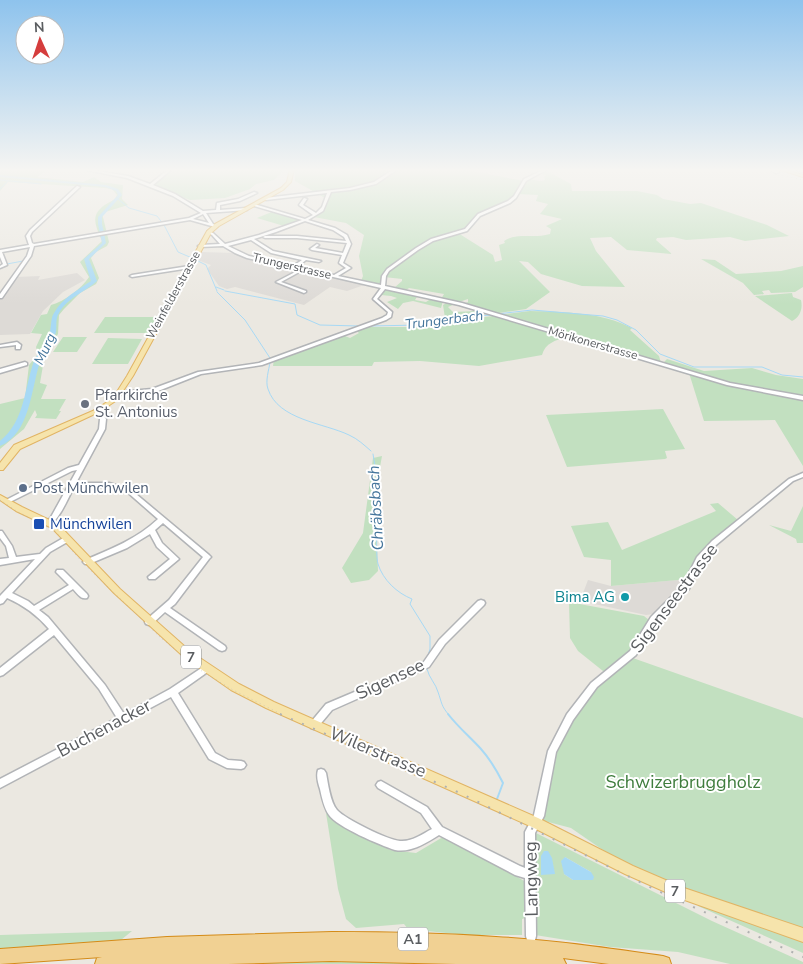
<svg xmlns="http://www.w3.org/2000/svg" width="803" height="964" font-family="'Nunito Sans',sans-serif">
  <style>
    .industrial { fill: #dddad6 }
    .green { fill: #c2e0c0; fill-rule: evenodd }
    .water { fill: #a7d9f5 }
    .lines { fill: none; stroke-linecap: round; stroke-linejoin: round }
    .stream-far1 { stroke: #a7d9f5; stroke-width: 1 }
    .stream { stroke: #a7d9f5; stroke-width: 2 }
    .river { fill: #a7d9f5; fill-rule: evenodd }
    .minor-casing { stroke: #b2b4b7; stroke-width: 3 }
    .major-casing { stroke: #e1b464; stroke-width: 2 }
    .highway-casing { stroke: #d48b18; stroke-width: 2 }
    .minor { fill: #fff; fill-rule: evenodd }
    .major { fill: #f6e4ac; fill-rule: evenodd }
    .highway { fill: #f1d193; fill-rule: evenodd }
    .rail-far1 { stroke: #b0b1b1; stroke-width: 1; stroke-dasharray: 0.5 4; stroke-linecap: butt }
    .rail { stroke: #b0b1b1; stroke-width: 2; stroke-dasharray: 2 10; stroke-linecap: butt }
    .worship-dot { fill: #6b7280; stroke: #fff; stroke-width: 2 }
    .service-dot { fill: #5c6f8a; stroke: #fff; stroke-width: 2 }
    .transit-dot { fill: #1a4fb4; stroke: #fff; stroke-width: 2 }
    .culture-dot { fill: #0f9aa8; stroke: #fff; stroke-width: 2 }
    .labels { text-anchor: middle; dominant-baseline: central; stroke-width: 4; stroke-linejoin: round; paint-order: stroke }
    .far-street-label { font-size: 12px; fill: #5a5d60; stroke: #fff }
    .far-water-label { font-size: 14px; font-style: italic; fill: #45769c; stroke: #fff }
    .shield { fill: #fff; stroke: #8c8e90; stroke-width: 1 }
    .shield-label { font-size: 14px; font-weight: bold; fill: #5a5d60 }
    .worship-label { font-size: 15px; fill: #5b616d; stroke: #fff; text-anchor: start }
    .service-label { font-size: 15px; fill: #4e5e75; stroke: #fff; text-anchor: start }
    .transit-label { font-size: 15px; fill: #164399; stroke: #fff; text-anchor: start }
    .culture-label { font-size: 15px; fill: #0d838f; stroke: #fff; text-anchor: end }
    .water-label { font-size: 16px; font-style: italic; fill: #45769c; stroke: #fff }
    .near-street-label { font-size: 18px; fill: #5a5d60; stroke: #fff }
    .near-park-label { font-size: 18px; fill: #3f7d3d; stroke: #fff }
  </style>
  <rect width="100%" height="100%" fill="#ebe8e1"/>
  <path class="industrial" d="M201,252L235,253L367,284L347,291L330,287L304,305L235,287L227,289L219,286L207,269L211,265L195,259Z
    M77,273L85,280L63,292L43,311L30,334L0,335V299L16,277L40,276L38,280Z
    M689,579L679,591L653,614L646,615L580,601L588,580L611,586Z"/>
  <path class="green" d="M0,169L46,171L37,177L83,182L94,177L101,182L123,185L122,199L128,205L102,213L109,242L107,246L96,252L91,258L99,278L96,284L80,293L64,309L59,315L58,334L45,354L40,383L47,385L41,399H66L59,411H61L56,419L35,418L37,415L35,410L24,429L0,449V404L25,398L29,365L38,354L36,347L42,334L31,333L41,315L47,314L51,305C65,301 81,289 89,277L80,262L102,241C95,224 89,214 108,203C113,200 115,200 117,195L112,189L105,188L8,182L0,191Z
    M174,169H285L274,180L256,184L250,189L225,198L190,200L150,185Z
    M295,169H462L524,181C507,210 504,198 481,213C472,219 468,228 458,233L493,255L495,262L502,260L499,245L505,243L504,241C517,232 534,239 550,234L551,229L546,226L562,219L540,214L548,204L536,201L538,195L518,194L527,179L541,181L545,180L544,177L546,175L538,173L545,170L571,184L572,191H637L657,195L663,199L690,204L701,203L767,225L789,236L745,241L730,237L686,240L673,237L657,238L656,240L672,254L627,250L611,237L590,238L596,251L625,287L582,286L541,274L528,262L519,261L550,292L526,309L499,313H491L463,304L468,302V299L459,302L441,299L444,294L409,288L405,291L394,288L402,281V279L384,277L381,285L361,281L363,276L359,256L364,235L346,223L314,217L319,213L327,199L295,181Z
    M274,211L300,220H301L284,226L257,218Z
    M701,259L715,260L736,274L781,271L803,266V287L795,292L771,293L769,290L762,291L764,294L754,295L743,283Z
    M383,289L418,295L415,300L426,302L432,298L443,301L441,308L413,301L403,303L398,309L387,302L397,298L391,296L381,295Z
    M792,293L793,297L801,300C803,309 800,317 792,321L755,296Z
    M448,302L455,304L448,307L453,312L478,311L490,314L445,318L443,305Z
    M530,311C565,312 601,312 632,328L630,330L659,356L661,363L498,315Z
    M493,316L567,337C556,340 545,343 542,355L479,366L420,361L374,362L372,366H273L274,359L340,334L350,338L359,333L354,329L361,327H422L440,321L443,322Z
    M105,317H157L148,333H94Z
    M63,337H87L77,352H53Z
    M108,338L142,339L128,364H92Z
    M667,359L704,371L752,368L776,375L803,379V397L743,387L667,365L664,362Z
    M689,373L747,390L803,400V466L775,420L704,421Z
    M663,409L685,449L665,451L667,458L665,459L567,467L546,415Z
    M382,456L375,494L378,571L369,580L351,583L342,568L363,533L373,458Z
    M718,503L738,520L703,553L689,579L611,586V560L584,557L571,526L608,522L622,550L716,511L710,504Z
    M803,506V543H797L796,539L769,525L791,531Z
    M569,602L644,616L649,620L630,654L607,672L603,671L578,651L570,638Z
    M630,657L803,718V928L639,875L571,828L537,819L552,751L594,685Z
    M326,813L390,850L416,853L448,834L524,881L525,918L522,919V935H465L408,929L404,924L356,928L346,919L338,889Z
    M536,833L712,921L803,962V964H730L678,952L610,947L535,935L533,850ZM565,857L591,872L573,880L564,874Z
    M699,903L803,939V953L698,906Z
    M132,931L121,940L0,949V935Z
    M289,959L476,964H232Z"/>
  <path class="water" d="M544,851H548L552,858L555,874L541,875V856Z
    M565,857L591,872L594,877L593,880H573L564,874L561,861Z"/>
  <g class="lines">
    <path class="stream-far1" d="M0,180L41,184
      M0,189L8,181
      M118,199L129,208L157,216L164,225L178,252L192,258
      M29,230L58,203
      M196,260L206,265L217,291
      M7,264L23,261
      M216,287L224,290
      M225,291L295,304L297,315L320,325L358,326
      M217,292L245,320L270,358
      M497,314L532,310L603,316L617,320L636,330L660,354L694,367H762L782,375L803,377
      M370,326L420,325L444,318L492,315
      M270,362C269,370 265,381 268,389C278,420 324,423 349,435C358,439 364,445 371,451
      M373,454L378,483L376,499L378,502C378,516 375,553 378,564C383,580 397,593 412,599L410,604L430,636V649L426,661
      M427,669C429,678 436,684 438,692C442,703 441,706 449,715"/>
    <path class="stream" d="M448,714C458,727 470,737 481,749C490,759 497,771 503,783L497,799"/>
    <path class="river" d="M0,175L106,185L118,189L122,195L102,217V224L106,243L89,259L97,281C85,292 67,298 59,313C55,319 57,326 56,332C53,343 44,352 40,362C31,389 30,434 0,446V441C25,421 24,389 34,361C38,352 46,344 49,335C52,327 50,319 54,313C62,298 78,290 91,281L84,259L102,243L98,224V217L118,195L116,191L105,187L0,177Z"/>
    <g class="minor-casing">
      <path id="minor" d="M85,169L128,176L150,184L169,169H172L153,185L175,194L203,211L216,210L217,203L238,199L254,192L257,193L240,201L220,205V210L246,208H247V210L206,213L213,224L217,226L215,227L190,220L34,246L31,256L2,298H0V294L27,256L30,247L2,252L7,265L0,268V266L3,264L0,257V250L29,245L26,236L30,230L77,186L80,187L32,232L30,236L32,243L34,244L189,218L201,213L173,196L127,178L86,170ZM203,214L209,223L193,219Z
        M394,169H398L376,184L350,190L331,192L323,211L308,220L335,228L347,235L351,244L343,263L351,268L338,276L381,285L382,276L387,269L416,248L431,239L465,229L478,214L508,201L514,196L524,179L545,169H548L526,181L516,198L510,203L480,216L467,231L433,241L418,250L389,271L386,276L385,286L462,303L730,383L803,396V400L727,385L459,305L385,289L377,299L392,312L391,317L386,320L262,365L201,374L153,393L117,395L116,394L117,393L119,392L152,389L198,372L259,363L382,318L387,315L388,312L373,299L381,288L303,270L281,282L306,291V292L304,293L276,282L299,270L247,258L235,253L223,246L200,247L198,246L200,245L220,244L212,235L208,233V231L213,233L225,244L259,235L302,220L254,206V204L305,219L313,215L299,205L304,198L307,199L303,205L316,213L322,207L327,193L266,200L264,199L265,198L350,188L374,182ZM305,221L333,230L344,237L346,241L297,236H265L263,237L265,238H297L347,243L343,253L315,248L319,245L317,244L310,249L312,250L342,255L339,263L346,268L334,275L297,267L306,260L319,262L321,261L273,251L254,239L276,232ZM251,240L271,253L302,260L293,266L249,256L228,246Z
        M768,169H772L779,172L776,173Z
        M796,169L803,170V172L797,170Z
        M189,266H190V268L132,277L130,276L132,275Z
        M17,342L21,345L20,349H16V345L0,347V345Z
        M25,362L27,363V365L0,373V369Z
        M97,409L99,410L106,419L105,429L76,483H109L130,489L209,555L211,557L209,559L175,604L170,608L225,646L226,648L225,650L222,651L219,650L165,612L152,624L149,625L146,624L145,622L146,620L169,600L203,557L163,523L155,530L162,543L179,559L155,579H149L148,577L170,559L157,547L150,534L127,548L89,564H85L83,562L85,560C111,549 137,539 158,519L126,491L109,487H74C68,498 60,519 49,525L46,523L51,517L77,470L72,471L8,503L5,501L6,500L68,468L79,465L99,429L100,419L94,411Z
        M803,473V477L793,481L716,545L702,560L689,589L657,621L636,655L597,687L573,720L556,752L544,816L535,833L536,936L535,940L531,941L527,940L526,936L525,878L515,875L439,835C426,843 411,853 395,850C380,845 337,827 329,815C324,808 322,798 320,789C318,783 316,776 318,770L321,769L324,770L326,773C328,783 330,802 337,810C345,819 388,840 400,841C412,842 422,834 432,829L421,813L378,788L376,785L378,782L381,781L427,807L442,827L520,866L525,868V832L534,815L548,751L567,714L591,683L630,651L651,617L683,585L697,557L712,541L789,479Z
        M0,531H2L12,546L16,557L40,554L46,548L65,537H69L70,539L69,541L50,552L12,593L28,601L34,606L69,585L56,572L57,570H63L87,594L88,596L87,598C81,600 77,593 73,589L39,610L48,617L105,685L124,714L170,689L203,667L206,666L209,667L210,669L209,671L178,693L215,753L228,760L241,761L244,762L246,765L244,768L241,769L227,768L209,759L171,697L0,788V779L117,718L99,689L54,635L3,675L0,676V668L49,629C37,615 25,606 7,598L3,603L0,604V596L35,559L0,565V559L9,558L6,546L0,538Z
        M481,600L484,601L485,603L484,605L445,644L429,667L332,710L317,728L314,729L311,728L310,725L311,722L326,704L423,663L439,640L478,601Z"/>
    </g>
    <g class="major-casing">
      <path id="major" d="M290,169H294L291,182L283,190L219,226L211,233L133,376L117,400L99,412L20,449L3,470H0V463L14,445L95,410L113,398L127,376L207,231L215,224L281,188L287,182Z
        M778,169H783L803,175V177Z
        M0,495L22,507L58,524L120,589L191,652L239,684L274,702L538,818L633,866L684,888L803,928V942L679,898L625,874L530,826L266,708L231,690L185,658L114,593L52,528L16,511L0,500Z"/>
    </g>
    <g class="highway-casing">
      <path id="highway" d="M332,932C386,932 441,933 496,937C552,940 607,948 663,956L669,958L671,964H609L563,958L566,964H456L331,961L228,964H95L97,958L102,957L0,964V949L167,937Z"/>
    </g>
    <use href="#minor" class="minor"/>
    <use href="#major" class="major"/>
    <use href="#highway" class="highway"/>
    <path class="rail-far1" d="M752,169L803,180
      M0,500L18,512L55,531L83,563L161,638L203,672L233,690L283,715"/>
    <path class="rail" d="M280,714L460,793L656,890L803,957"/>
  </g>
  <linearGradient id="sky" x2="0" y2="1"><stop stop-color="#8ec3ed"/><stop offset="0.56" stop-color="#f6f5f2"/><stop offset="1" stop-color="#f6f5f2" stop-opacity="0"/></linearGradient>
  <rect width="803" height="304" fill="url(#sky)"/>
  <circle class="worship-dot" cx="85" cy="404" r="5"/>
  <circle class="service-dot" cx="23" cy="488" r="5"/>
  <rect class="transit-dot" x="33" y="518" width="12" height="12" rx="2.5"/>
  <circle class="culture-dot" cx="625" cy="597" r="5"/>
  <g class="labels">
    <g class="far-street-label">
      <text transform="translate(292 266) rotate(13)">Trungerstrasse</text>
      <text transform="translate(173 295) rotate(-61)">Weinfelderstrasse</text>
      <text transform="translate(593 343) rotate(16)">Mörikonerstrasse</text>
    </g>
    <g class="far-water-label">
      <text transform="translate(444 320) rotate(-7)">Trungerbach</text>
      <text transform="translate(45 349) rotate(-65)">Murg</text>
    </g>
    <g class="shield">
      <rect x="181" y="645.5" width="20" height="23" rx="4"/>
      <rect x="665" y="879.5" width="20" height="23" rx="4"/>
      <rect x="398" y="927.5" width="30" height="23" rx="4"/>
    </g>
    <g class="shield-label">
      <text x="191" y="657">7</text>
      <text x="675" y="891">7</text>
      <text x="413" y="939">A1</text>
    </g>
    <g class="worship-label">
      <text x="95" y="395">Pfarrkirche<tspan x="95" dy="17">St. Antonius</tspan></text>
    </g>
    <g class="service-label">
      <text x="33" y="488">Post Münchwilen</text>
    </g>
    <g class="transit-label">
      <text x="50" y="524">Münchwilen</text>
    </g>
    <g class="culture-label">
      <text x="615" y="597">Bima AG</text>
    </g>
    <g class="water-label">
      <text transform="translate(376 508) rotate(-93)">Chräbsbach</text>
    </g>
    <g class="near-street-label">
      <text transform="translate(674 598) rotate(-53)">Sigenseestrasse</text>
      <text transform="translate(390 679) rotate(-25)">Sigensee</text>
      <text transform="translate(104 728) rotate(-28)">Buchenacker</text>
      <text transform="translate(378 752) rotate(23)">Wilerstrasse</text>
      <text transform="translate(531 879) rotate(-91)">Langweg</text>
    </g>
    <g class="near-park-label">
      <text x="683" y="782">Schwizerbruggholz</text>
    </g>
  </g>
  <g transform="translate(40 40) rotate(357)"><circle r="24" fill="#ffffff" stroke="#bdbebf"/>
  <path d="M0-4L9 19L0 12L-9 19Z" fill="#d53d3d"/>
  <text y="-8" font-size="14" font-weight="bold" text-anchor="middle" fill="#5a5d60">N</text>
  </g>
</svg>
